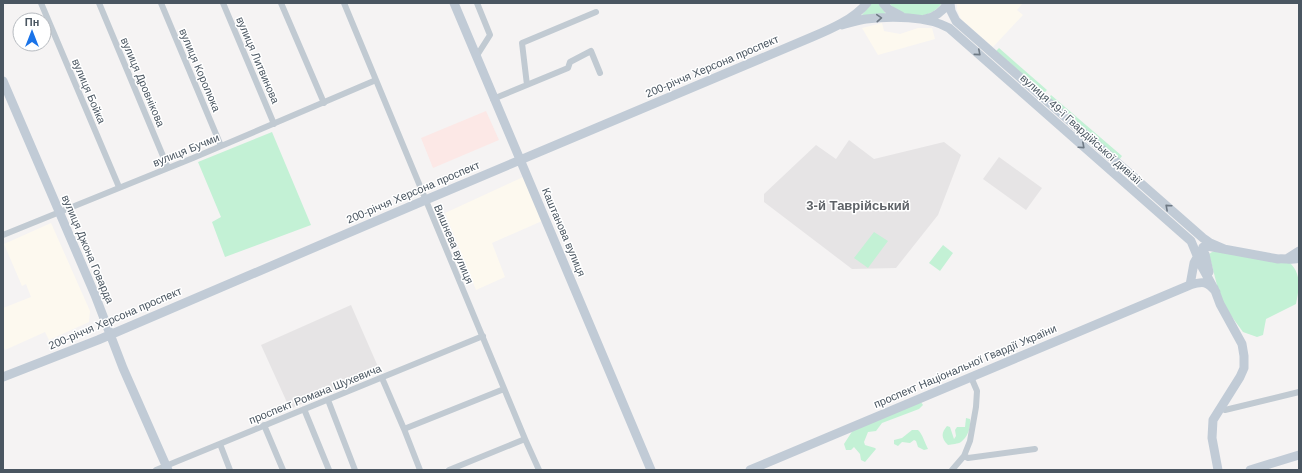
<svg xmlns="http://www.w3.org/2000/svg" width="1302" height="473" font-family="Helvetica,sans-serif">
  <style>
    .commercial { fill: #fdf9ef }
    .education { fill: #e6e4e5 }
    .medical { fill: #fce8e6 }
    .green { fill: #c3f1d5 }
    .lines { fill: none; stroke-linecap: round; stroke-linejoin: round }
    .street { stroke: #c1cad2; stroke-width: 6 }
    .secondary { stroke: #c1cbd6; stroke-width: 9 }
    .oneway { stroke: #6e7984 }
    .labels { text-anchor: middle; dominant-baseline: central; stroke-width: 3; stroke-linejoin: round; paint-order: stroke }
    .street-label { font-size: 11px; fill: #4a5661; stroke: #fff }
    .quarter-label { font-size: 13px; font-weight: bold; fill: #5f6368; stroke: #fff }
  </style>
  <rect width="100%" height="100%" fill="#f5f3f3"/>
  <path class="commercial" d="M963,3H1023L1017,10L1023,15L993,47L961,19L957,10V4Z
    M882,23L884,31L900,34L918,28H932L935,39L878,55L862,28Z
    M523,177L542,221L492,243L505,277L476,290L445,213Z
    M51,223L90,311L89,322L49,340L45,332L5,350L3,346V308L31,297L26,284L22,286L4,244Z"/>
  <path class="education" d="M849,140L874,159L944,142L961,155L938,215L896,268L852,269L764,202V194L816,145L836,159Z
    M999,157L1042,188L1026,210L983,179Z
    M351,305L379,369L290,409L261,345Z"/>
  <path class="medical" d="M486,111L499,140L433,168L421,138Z"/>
  <path class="green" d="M872,3H878L886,14L861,16Z
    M889,3H942C939,7 935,11 930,13C917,19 897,14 889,3Z
    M999,48L1047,90L1044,93L996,51Z
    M1051,95L1122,156L1119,160L1049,98Z
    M272,132L311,225L225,257L212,222L221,217L198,162Z
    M874,232L888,241L868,268L854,258Z
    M943,245L953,253L940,271L929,263Z
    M1217,251L1290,263C1302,275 1299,288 1296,304L1266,319L1263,335L1257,337L1243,332L1224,306L1219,293L1209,254L1212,252Z
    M921,402L923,405L919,409L882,423L876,431L868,432L864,442L865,445L875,448L876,449L865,462L861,460L860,454L854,447L851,450H846L844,444L853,430Z
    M966,418L970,419C971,427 968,437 961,442C958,444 952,444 948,445C941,438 941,433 947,426L950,427L954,439L956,436L955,430L957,427H965Z
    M912,430H918C922,433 925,443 928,449L924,450L918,447L916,441L914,440L910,443L902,442L898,446L894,444V440L902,438Z"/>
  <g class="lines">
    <path class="street" d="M41,3L119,187
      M99,3L168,168
      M161,3L221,146
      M223,3L274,124
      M281,3L324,103
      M344,3L525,439L539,470
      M476,57L490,35L477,3
      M527,85L522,43L596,12
      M493,99L568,68L570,62L591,51L600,73
      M3,235L193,158L376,80
      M382,378L404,429L420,470
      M328,400L355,470
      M1222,408L1225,410L1299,392
      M304,409L329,470
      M264,425L283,470
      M404,429L504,389
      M220,444L230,470
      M964,456L968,458L1035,449
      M156,470L483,336
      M449,470L525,439
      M952,470L964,456L970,441L976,407L977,391L971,377"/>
    <path class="secondary" d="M454,3L651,470
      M883,3L888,9L901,16
      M950,3L951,11L956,21L1203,238L1210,243L1224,249
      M925,19C934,18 943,11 948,3
      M842,25C850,23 858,20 866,19C890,16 928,16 949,28L1191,241L1201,265L1213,287
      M3,81L95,295L123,368L168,470
      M1203,247L1207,246L1278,259C1284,258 1294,261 1299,258
      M1205,254L1209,272
      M1288,258L1299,251
      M1190,285L1194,263L1199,254
      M1214,288L1220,304L1242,344L1244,356V368L1240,377L1213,420L1212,438L1218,470
      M3,377L98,340L416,204L812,37C831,29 854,19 867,3
      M750,470L1190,285C1203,281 1207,281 1216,292
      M1250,470L1299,455"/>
  </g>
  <defs><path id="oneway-chevron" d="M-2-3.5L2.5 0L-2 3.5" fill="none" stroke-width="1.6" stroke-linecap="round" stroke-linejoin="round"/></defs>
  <g class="oneway">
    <use href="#oneway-chevron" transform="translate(879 18) rotate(-4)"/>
    <use href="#oneway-chevron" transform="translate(978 53) rotate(41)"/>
    <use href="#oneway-chevron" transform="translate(1082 146) rotate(42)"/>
    <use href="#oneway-chevron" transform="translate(1168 207) rotate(-138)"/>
  </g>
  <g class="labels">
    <g class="street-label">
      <text transform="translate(258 60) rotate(67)">вулиця Литвинова</text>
      <text transform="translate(712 66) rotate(-23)">200-річчя Херсона проспект</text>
      <text transform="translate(200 70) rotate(67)">вулиця Королюка</text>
      <text transform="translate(143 82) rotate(67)">вулиця Дровнікова</text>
      <text transform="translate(89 91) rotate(67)">вулиця Бойка</text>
      <text transform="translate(1081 129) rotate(42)">вулиця 49-ї Гвардійської дивізії</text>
      <text transform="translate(186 150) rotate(-22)">вулиця Бучми</text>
      <text transform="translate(413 192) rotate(-23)">200-річчя Херсона проспект</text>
      <text transform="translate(564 232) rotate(67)">Каштанова вулиця</text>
      <text transform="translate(454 244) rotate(67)">Вишнева вулиця</text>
      <text transform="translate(88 249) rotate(67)">вулиця Джона Говарда</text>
      <text transform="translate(115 318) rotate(-23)">200-річчя Херсона проспект</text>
      <text transform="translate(965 366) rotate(-23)">проспект Національної Гвардії України</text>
      <text transform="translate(315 394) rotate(-22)">проспект Романа Шухевича</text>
    </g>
    <g class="quarter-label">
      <text x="858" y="205">3-й Таврійський</text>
    </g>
  </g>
  <rect width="1302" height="473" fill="none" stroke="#4a5661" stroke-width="8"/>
  <g transform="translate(32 32)"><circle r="19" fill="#ffffff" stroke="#b7bbc0"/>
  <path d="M0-3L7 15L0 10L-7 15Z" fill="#1a73e8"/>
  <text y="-6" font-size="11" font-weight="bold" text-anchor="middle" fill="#4a5661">Пн</text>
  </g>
</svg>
